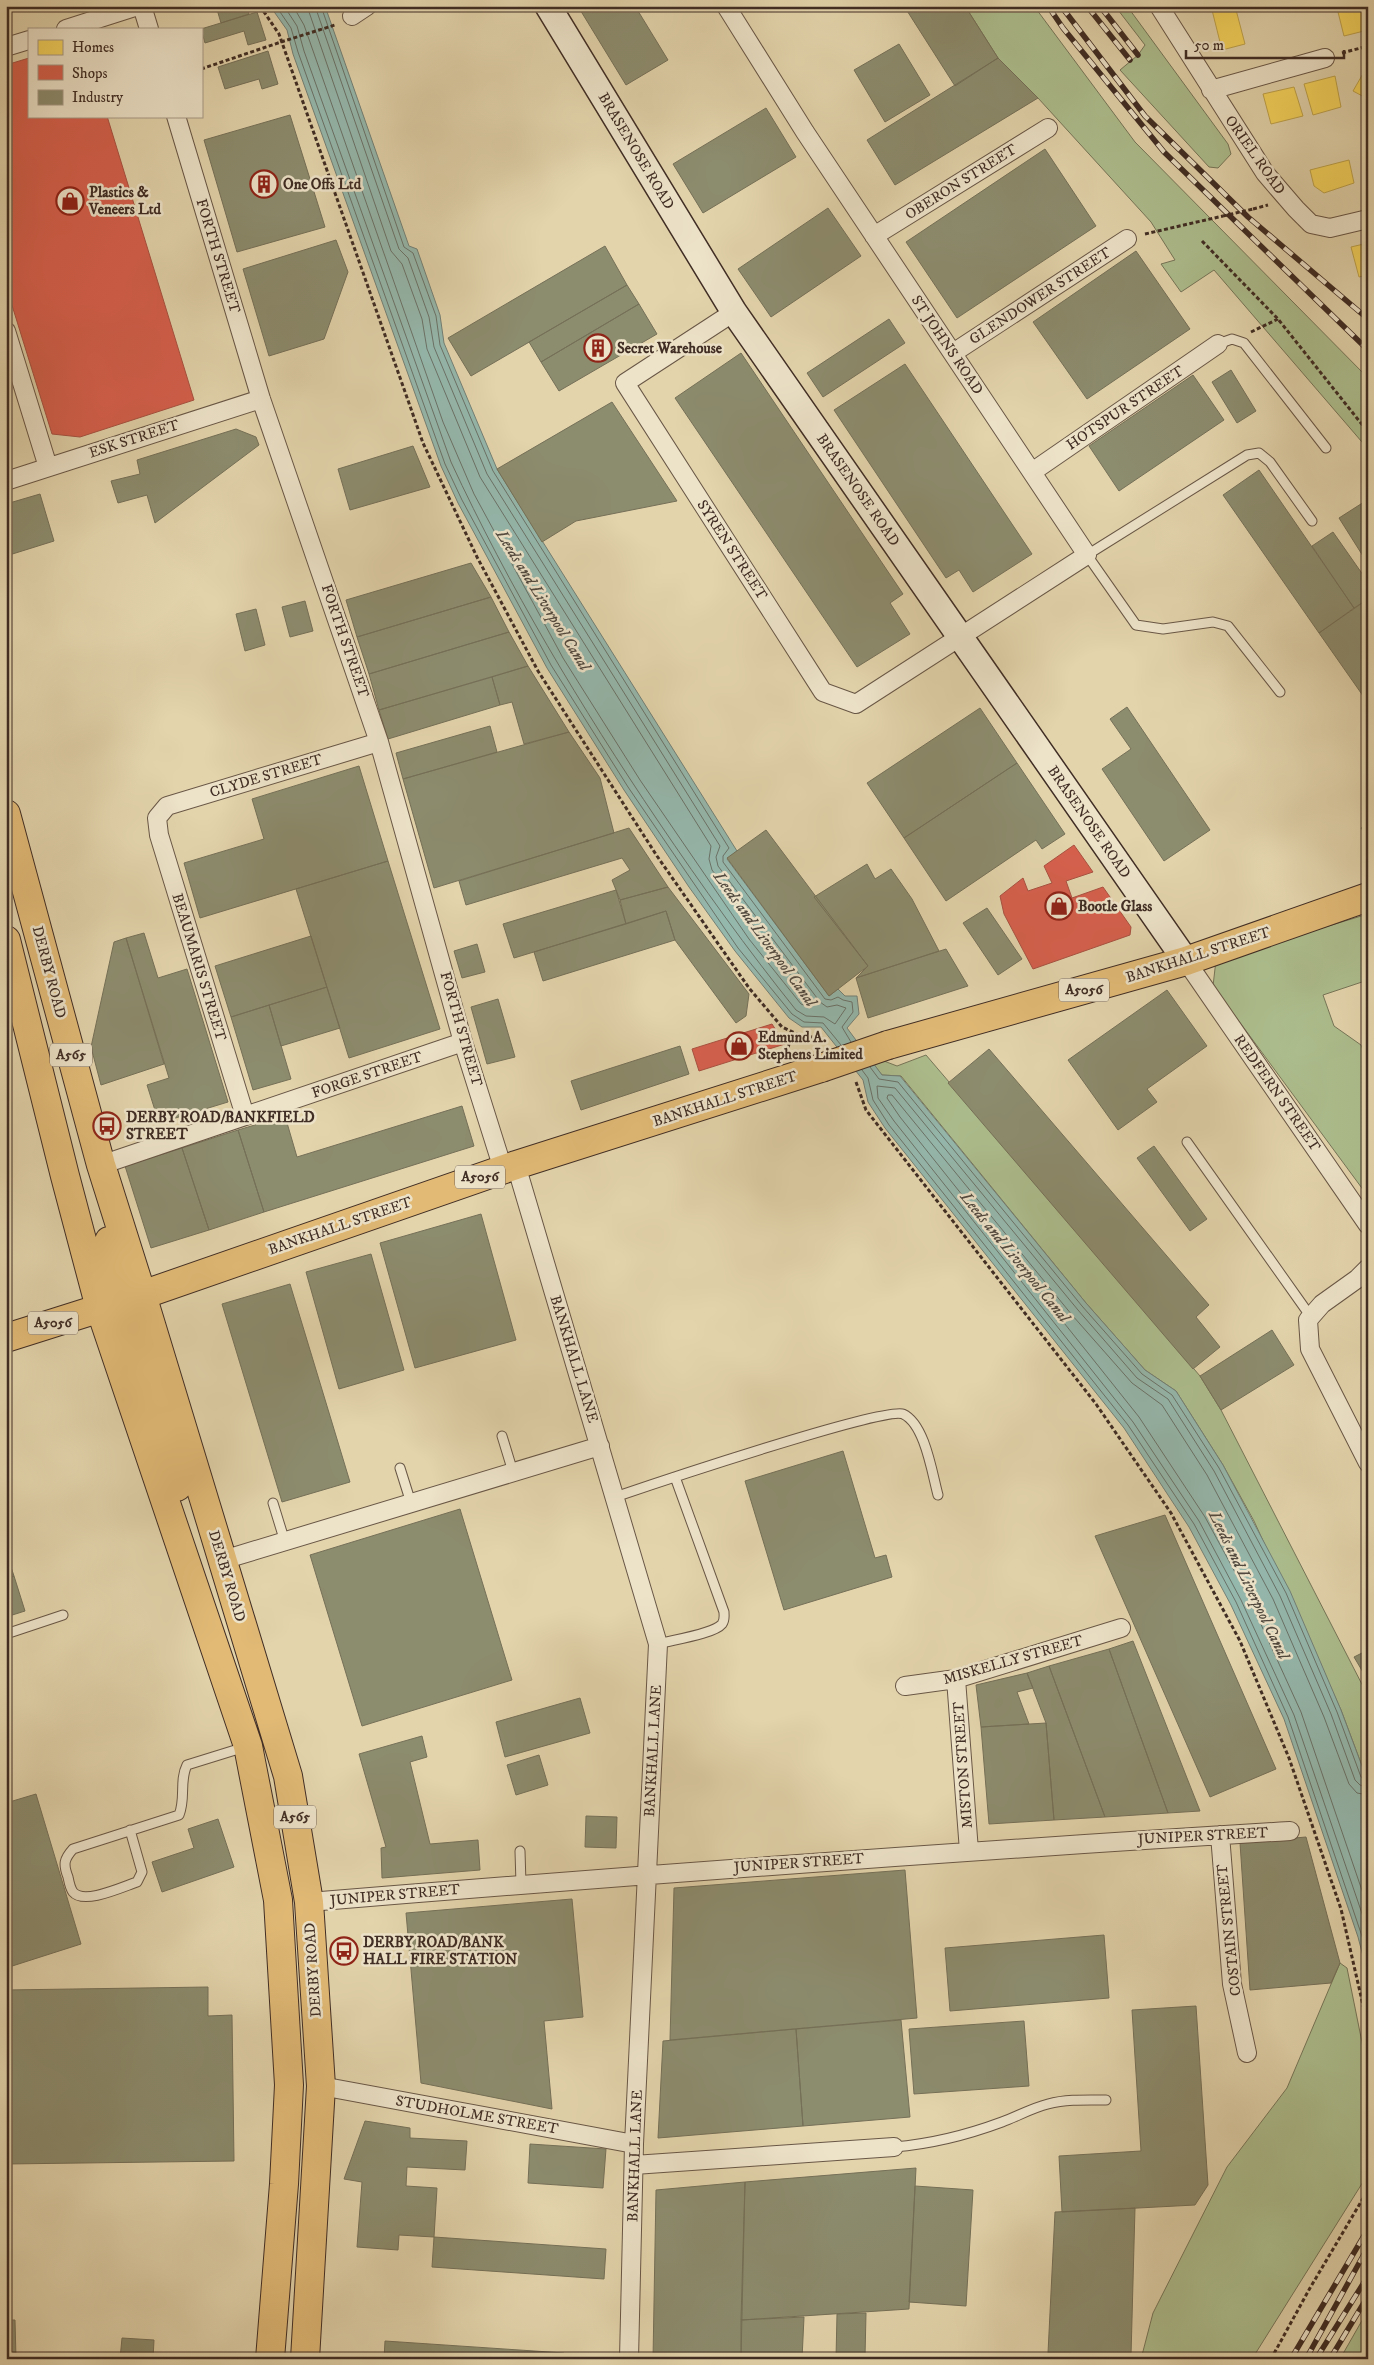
<svg xmlns="http://www.w3.org/2000/svg" width="1374" height="2365" font-family="'IM FELL DW Pica',serif">
  <style>
    .green { fill: #adbe8e; stroke: #767659 }
    .water { fill: #95b8ad; stroke: #738076 }
    .homes { fill: #f6d55c; stroke: #bfa34b }
    .shops { fill: #d6604d; stroke: #a95141 }
    .industry { fill: #8c8c6e; stroke: #757058 }
    .lines { fill: none; stroke-linecap: round; stroke-linejoin: round }
    .shore { stroke: #6a7268; stroke-width: 1 }
    .service-casing { stroke: #695746; stroke-width: 11 }
    .minor-casing { stroke: #695746; stroke-width: 20 }
    .secondary-casing { stroke: #402d24; stroke-width: 28 }
    .primary-casing { stroke: #402d24; stroke-width: 30 }
    .trunk-casing { stroke: #402d24; stroke-width: 30 }
    .path { stroke: #402d24; stroke-width: 3; stroke-dasharray: 4 2.5; stroke-linecap: butt }
    .service { stroke: #ede3c9; stroke-width: 9 }
    .minor { stroke: #ede3c9; stroke-width: 18 }
    .secondary { stroke: #ede3c9; stroke-width: 25 }
    .primary { stroke: #e2ba76; stroke-width: 28 }
    .trunk { stroke: #e2ba76; stroke-width: 28 }
    .rail-casing { stroke: #402d24; stroke-width: 5.5 }
    .rail { stroke: #ede3c9; stroke-width: 4; stroke-dasharray: 11; stroke-linecap: butt }
    .primary-bridge-casing { stroke: #402d24; stroke-width: 30; stroke-linecap: butt }
    .path-bridge { stroke: #402d24; stroke-width: 3; stroke-dasharray: 4 2.5; stroke-linecap: butt }
    .primary-bridge { stroke: #e2ba76; stroke-width: 28 }
    .labels { text-anchor: middle; dominant-baseline: central; stroke-width: 5; stroke-linejoin: round; paint-order: stroke }
    .shield { fill: #ede3c9; stroke: #746456; stroke-width: 1 }
    .shield-label { font-size: 14px; font-weight: bold; fill: #402d24 }
    .street-label { font-size: 15px; fill: #402d24; stroke: #ede3c9 }
    .poi-label { font-size: 15px; font-weight: bold; fill: #402d24; stroke: #ede3c9; text-anchor: start }
    .water-label { font-size: 16px; font-style: italic; fill: #51493f; stroke: #ede3c9 }
  </style>
  <rect width="100%" height="100%" fill="#e3d4ac"/>
  <filter id="stains"><feTurbulence type="fractalNoise" baseFrequency=".004" numOctaves="4"/><feColorMatrix values="0 0 0 0 .2 0 0 0 0 .09 0 0 0 0 .02 0 0 0 .5 -.17"/></filter>
  <radialGradient id="worn" r=".72"><stop offset=".6" stop-color="#630" stop-opacity="0"/><stop offset="1" stop-color="#630" stop-opacity=".3"/></radialGradient>
  <path class="green" d="M965,6H1034L1135,142L1368,378V449L1214,270L1181,292L1161,264L1175,260L1151,222L1038,98L998,58Z
    M1115,6H1127L1228,144L1231,154L1218,168L1209,167L1120,70L1138,55L1145,45Z
    M1368,914V980L1323,995L1334,1026L1361,1045L1368,1063L1367,1195L1213,986L1216,960Z
    M926,1055L1200,1376L1221,1410L1368,1696V1782L1341,1710L1254,1521L1223,1465L1176,1391L1145,1370L1086,1303L901,1076L882,1075L874,1065L884,1061L897,1066Z
    M1340,1963L1347,1968L1368,2072V2174L1252,2359H1141L1153,2313L1227,2167L1287,2088Z
    M1368,2310V2351L1364,2359H1340Z"/>
  <path class="water" d="M270,6H325L409,246L417,249L440,315L444,343L497,469L737,851L727,859L829,996L838,989L845,996H857L859,1014L847,1028L882,1075L900,1076L1086,1303L1145,1370L1176,1391L1223,1465L1290,1591L1341,1710L1368,1782V1975L1358,1937L1284,1719L1231,1605L1189,1527L1124,1428L885,1128L868,1102L863,1080L821,1027H802L789,1018L735,951L689,887L624,790L547,668L458,503L441,466L293,54L287,30Z"/>
  <path class="homes" d="M1211,6H1235L1245,44L1222,50Z
    M1345,6H1368V30L1344,36L1337,8Z
    M1368,65V99L1353,91Z
    M1335,76L1341,107L1313,115L1304,84Z
    M1294,87L1303,116L1271,124L1263,94Z
    M1368,155V174L1363,156Z
    M1349,160L1354,183L1324,193L1314,186L1310,170Z
    M1368,243V275L1359,277L1351,247Z"/>
  <path class="shops" d="M29,58V116H107L194,400L80,437L52,434L6,286V65Z
    M1074,845L1093,872L1066,881L1072,898L1103,887L1131,927L1130,935L1033,969L1004,914L1000,896L1023,878L1028,891L1052,883L1044,866Z
    M772,1024L785,1044L699,1071L692,1049Z"/>
  <path class="industry" d="M216,6H247L249,14L221,23Z
    M582,6H635L668,60L626,85L579,8Z
    M904,6H965L998,58L955,86Z
    M257,12L266,40L248,45L244,31L205,43L201,29Z
    M899,44L930,95L885,122L854,70Z
    M268,51L278,84L262,89L259,79L225,89L218,67Z
    M998,58L1038,98L895,185L867,140Z
    M766,108L796,157L703,213L673,164Z
    M290,115L325,227L237,252L204,140Z
    M1045,149L1096,226L957,318L906,242Z
    M828,208L861,256L771,317L738,269Z
    M336,240L348,272L324,339L269,356L243,269Z
    M605,246L627,285L471,376L448,338Z
    M1136,251L1190,329L1087,399L1033,322Z
    M627,285L639,304L541,362L529,342Z
    M639,304L657,334L559,391L541,362Z
    M889,319L905,343L823,397L807,373Z
    M741,353L903,594L890,603L910,634L857,667L675,398Z
    M905,364L1032,554L973,592L959,570L946,578L834,410Z
    M1231,370L1256,411L1237,423L1212,382Z
    M1193,375L1224,420L1119,491L1089,446Z
    M612,402L677,501L576,521L542,542L497,469Z
    M236,429L256,437L259,445L155,523L147,495L118,503L111,481L140,474L137,460Z
    M413,446L430,487L350,510L338,469Z
    M1259,470L1354,608L1319,633L1223,495Z
    M40,494L54,541L6,556V504Z
    M1364,502L1368,508V564L1339,518Z
    M1333,532L1368,582V599L1354,608L1312,546Z
    M471,563L491,597L357,637L346,600Z
    M491,597L509,632L369,674L357,637Z
    M1368,599V703L1319,633Z
    M305,601L313,631L290,637L282,607Z
    M256,609L265,645L245,651L236,614Z
    M509,632L528,666L379,710L369,674Z
    M528,666L569,732L524,744L512,702L500,705L492,677Z
    M492,677L500,705L388,739L379,710Z
    M1127,707L1210,830L1164,861L1102,769L1131,749L1110,719Z
    M980,708L1017,763L904,838L867,783Z
    M490,726L497,752L403,779L396,753Z
    M569,732L600,778L614,833L434,888L403,779Z
    M1017,763L1065,834L1042,849L1036,840L946,901L904,838Z
    M359,766L388,861L200,918L184,863L264,839L252,799Z
    M1368,823V837L1361,828Z
    M629,828L668,887L620,900L612,880L630,870L622,858L466,905L459,881Z
    M766,830L868,966L829,996L727,858Z
    M388,861L440,1029L349,1058L296,889Z
    M867,864L875,879L891,869L912,899L939,951L856,978L868,966L814,897Z
    M668,887L749,994L746,1016L736,1023L675,940L666,911L626,924L620,900Z
    M616,890L626,924L514,958L503,924Z
    M987,908L1022,959L998,975L963,923Z
    M666,911L675,940L543,981L534,952Z
    M144,933L158,978L187,969L228,1102L159,1123L147,1085L169,1078L126,938Z
    M311,936L327,987L231,1017L215,966Z
    M126,938L164,1064L101,1085L91,1047L114,942Z
    M477,944L485,972L462,978L454,951Z
    M946,949L968,986L868,1018L856,978Z
    M327,987L340,1028L281,1046L269,1005Z
    M1167,990L1207,1046L1147,1089L1157,1102L1118,1130L1068,1060Z
    M498,999L515,1057L487,1064L471,1007Z
    M269,1005L291,1079L253,1090L231,1017Z
    M680,1046L689,1074L581,1110L571,1081Z
    M989,1049L1209,1305L1196,1317L1220,1347L1193,1369L948,1083Z
    M462,1106L474,1146L264,1212L238,1130L285,1116L297,1157Z
    M238,1130L264,1212L209,1230L182,1148Z
    M1154,1146L1207,1219L1190,1231L1137,1158Z
    M182,1148L209,1230L151,1248L125,1166Z
    M481,1214L516,1340L415,1368L380,1243Z
    M371,1254L404,1370L339,1389L306,1272Z
    M290,1284L350,1482L282,1502L222,1304Z
    M1272,1330L1294,1365L1221,1410L1200,1376Z
    M843,1451L875,1558L886,1555L892,1577L784,1610L745,1481Z
    M460,1509L512,1680L362,1726L310,1555Z
    M1165,1515L1276,1769L1210,1797L1095,1536Z
    M6,1552L14,1576L6,1579Z
    M14,1576L25,1611L6,1617V1579Z
    M1133,1641L1200,1811L1168,1813L1109,1649Z
    M1109,1649L1168,1813L1105,1817L1049,1666Z
    M1368,1650V1679H1367L1354,1657Z
    M1049,1666L1105,1817L1054,1820L1046,1723L1027,1673Z
    M1027,1673L1033,1688L1017,1692L1029,1724L981,1727L976,1685Z
    M580,1698L590,1733L505,1757L496,1722Z
    M1046,1723L1054,1820L989,1824L981,1727Z
    M422,1736L427,1757L410,1762L430,1844L478,1840L480,1870L382,1878L381,1848L386,1847L359,1754Z
    M539,1755L548,1785L516,1795L507,1765Z
    M36,1794L81,1944L6,1968V1803Z
    M586,1816L617,1817L616,1848L585,1847Z
    M218,1819L234,1867L162,1892L152,1862L194,1848L188,1829Z
    M1306,1837L1340,1963L1331,1983L1250,1990L1240,1843Z
    M905,1870L917,2018L670,2040L674,1888Z
    M572,1899L583,2017L544,2021L552,2109L421,2083L406,1913Z
    M1104,1935L1109,1998L950,2011L945,1948Z
    M208,1987V2016L232,2015L234,2161L6,2164V1990Z
    M1196,2006L1208,2185L1195,2205L1062,2212L1059,2156L1141,2151L1132,2010Z
    M901,2020L910,2117L803,2126L796,2029Z
    M1024,2021L1029,2086L914,2094L909,2029Z
    M796,2029L803,2126L658,2138L663,2041Z
    M365,2121L410,2128V2138L467,2141L465,2170L407,2167L406,2186L437,2188L434,2237L399,2235L398,2250L357,2247L362,2182L344,2179Z
    M530,2144L606,2149L603,2188L528,2183Z
    M916,2168L909,2309L741,2320L745,2182Z
    M745,2182L741,2359H653L656,2190Z
    M915,2186L973,2190L966,2306L909,2302Z
    M1135,2208L1131,2356L1048,2353L1055,2212Z
    M434,2237L606,2249L604,2279L432,2267Z
    M866,2313L865,2357L897,2356V2359H836L837,2314Z
    M804,2317L802,2359H741V2320Z
    M6,2320H15L16,2359H6Z
    M122,2338L154,2340L153,2359H120Z
    M385,2341L564,2353L563,2359H384Z
    M1048,2353H1071L1070,2359H1047Z"/>
  <g class="lines">
    <path class="shore" d="M276,6L291,28L298,52L445,464L462,500L551,665L628,787L738,948L792,1014L804,1022L823,1023L841,1045
      M284,6L297,26L304,51L451,462C509,587 581,707 658,821C702,886 747,949 796,1010L806,1016L824,1017L835,1024L846,1008L837,1005L827,1007L820,1002L718,866L716,857L720,846L487,474L434,347L429,317L408,258L399,249L315,6
      M293,6L304,25L443,422L474,494L563,658L640,780L749,939L801,1004L811,1008L812,1004L712,870L709,859L711,846L480,477L427,349L422,319L402,264L391,251L307,6
      M321,6L404,247L413,253L436,316L440,345L493,471L729,848L723,856V862L825,999L831,1000L838,997L843,1000L852,1002L853,1012L842,1027L851,1042
      M870,1067L879,1079L898,1082L1082,1306L1142,1374L1172,1395L1219,1468L1286,1593L1337,1712L1361,1777L1368,1781
      M862,1070L868,1078L873,1100L889,1125L1128,1425L1194,1524L1236,1602L1288,1717L1368,1954
      M1368,1787L1360,1785L1355,1780L1331,1714L1280,1596L1214,1471L1168,1399L1137,1378L1078,1310L895,1088L877,1086L878,1098L894,1121L1133,1422L1199,1521L1241,1600L1294,1715L1368,1931
      M1368,1795L1357,1793L1349,1784L1324,1717L1273,1599L1207,1475L1162,1405L1132,1383L1072,1315L892,1095H888L887,1098L900,1117L1139,1417L1205,1517L1248,1596L1301,1712L1368,1908"/>
    <g class="service-casing">
      <path id="service" d="M1218,344L1232,339L1244,343L1326,448
        M1280,692L1228,626L1213,622L1163,629L1136,625L1087,555L1247,455L1259,453L1270,462L1312,521
        M1187,1142L1311,1317
        M502,1436L513,1472
        M400,1468L411,1503
        M615,1497C650,1485 885,1406 903,1414C925,1424 932,1473 938,1495
        M273,1503L285,1542
        M6,1634L63,1615
        M658,1644C672,1640 714,1634 722,1624C725,1620 724,1616 724,1612L675,1477
        M130,1830L142,1872L137,1882C122,1887 84,1905 73,1892C70,1888 69,1882 68,1877C63,1864 64,1859 73,1849L179,1815C186,1798 179,1781 187,1765L245,1747
        M520,1851L521,1884
        M894,2147C931,2144 967,2135 1002,2122C1018,2116 1032,2108 1048,2104C1067,2099 1087,2100 1106,2100"/>
    </g>
    <g class="minor-casing">
      <path id="minor" d="M142,6L149,29
        M726,6L805,132L1087,555L856,704L823,692L625,383L734,312
        M1159,6L1265,173L1296,209L1311,224L1330,228L1368,219
        M352,16L367,6
        M66,29L138,6
        M6,47L29,40
        M1211,90L1325,58
        M176,116L261,399L379,742L463,1042L503,1169
        M874,236L1048,128
        M6,331L48,467
        M953,353L1127,239
        M1032,472L1218,344
        M6,481L261,399
        M1186,961L1368,1225
        M245,1116L159,835L157,818L167,806L379,742
        M101,1165L463,1042
        M516,1165L658,1644L634,2144L629,2359
        M1368,1268L1357,1279L1322,1304L1308,1320L1310,1349L1368,1463
        M223,1560L600,1446
        M956,1679L969,1851
        M905,1686L956,1679L1121,1628
        M1220,1835L1232,1984L1247,2053
        M309,1902C636,1875 963,1851 1290,1831
        M321,2086L634,2144
        M634,2165L894,2147"/>
    </g>
    <g class="secondary-casing">
      <path id="secondary" d="M548,6L734,312L1186,961"/>
    </g>
    <g class="primary-casing">
      <path id="primary" d="M888,1045L1186,961L1368,897
        M6,1338L142,1295L516,1165L821,1068"/>
    </g>
    <g class="trunk-casing">
      <path id="trunk" d="M6,814L101,1165L142,1295L288,1776L309,1902L321,2086L305,2359
        M6,940L65,1176L100,1308L248,1746L278,1900L289,2085L284,2184L270,2359
        M142,1295L131,1309V1324L178,1479L177,1487
        M100,1308C122,1280 118,1273 109,1241"/>
    </g>
    <path class="path" d="M260,6L279,34L423,443L477,557L538,671L657,856L749,988L782,1027L801,1036L822,1038L824,1042
      M1342,53L1368,46
      M201,69L281,42
      M1253,209L1268,205
      M1145,234L1223,216
      M1202,241L1278,319L1368,432
      M1251,332L1278,319
      M787,1054L791,1033
      M856,1082L866,1110L1096,1404L1171,1513L1240,1641L1289,1758L1341,1909L1368,2027
      M1271,2359L1310,2288L1368,2190"/>
    <use href="#service" class="service"/>
    <use href="#minor" class="minor"/>
    <use href="#secondary" class="secondary"/>
    <use href="#primary" class="primary"/>
    <use href="#trunk" class="trunk"/>
    <g class="rail-casing">
      <path id="rail" d="M1048,6L1063,28L1164,152L1368,350
        M1061,6L1145,116L1248,217L1368,319
        M1087,6L1130,60
        M1100,6L1138,55
        M1291,2359L1368,2229
        M1306,2359L1368,2247
        M1316,2359L1368,2276
        M1330,2359L1368,2296"/>
    </g>
    <use href="#rail" class="rail"/>
    <g class="primary-bridge-casing">
      <path id="primary-bridge" d="M821,1068L888,1045"/>
    </g>
    <path class="path-bridge" d="M281,42L335,25
      M1223,216L1253,209"/>
    <use href="#primary-bridge" class="primary-bridge"/>
  </g>
  <defs>
    <g id="building-ring" transform="scale(1.4375)"><circle r="9.5" fill="#ede3c9" stroke="#8f2418" stroke-width="1.5"/><path d="M-4-6H4V6H1V3H-1V6H-4ZM-2.5-4.3h1.7v1.8h-1.7ZM.8-4.3h1.7v1.8H.8ZM-2.5-1h1.7V.8h-1.7ZM.8-1h1.7V.8H.8Z" fill="#8f2418"/></g>
    <g id="shop-ring" transform="scale(1.4375)"><circle r="9.5" fill="#ede3c9" stroke="#8f2418" stroke-width="1.5"/><path d="M-5-2.5h2.3a2.7 3.5 0 0 1 5.4 0H5L5.5 6h-11ZM-1.5-2.5h3a1.5 2.3 0 0 0-3 0Z" fill="#8f2418"/></g>
    <g id="bus-ring" transform="scale(1.4375)"><circle r="9.5" fill="#ede3c9" stroke="#8f2418" stroke-width="1.5"/><path d="M-5-6H5V4H4V6H2V4H-2V6H-4V4H-5ZM-3.5-4V0h7V-4ZM-3.5 1.2v1.5H-2V1.2ZM2 1.2v1.5H3.5V1.2Z" fill="#8f2418"/></g>
  </defs>
  <g fill-rule="evenodd">
    <use href="#building-ring" x="264" y="184"/>
    <use href="#shop-ring" x="70" y="201"/>
    <use href="#building-ring" x="598" y="348"/>
    <use href="#shop-ring" x="1059" y="906"/>
    <use href="#shop-ring" x="739" y="1046"/>
    <use href="#bus-ring" x="107" y="1126"/>
    <use href="#bus-ring" x="344" y="1951"/>
  </g>
  <g class="labels">
    <g class="shield">
      <rect x="1059" y="978.5" width="50" height="23" rx="4"/>
      <rect x="50" y="1043.5" width="42" height="23" rx="4"/>
      <rect x="455" y="1165.5" width="50" height="23" rx="4"/>
      <rect x="28" y="1311.5" width="50" height="23" rx="4"/>
      <rect x="274" y="1805.5" width="42" height="23" rx="4"/>
    </g>
    <g class="shield-label">
      <text x="1084" y="990">A5056</text>
      <text x="71" y="1055">A565</text>
      <text x="480" y="1177">A5056</text>
      <text x="53" y="1323">A5056</text>
      <text x="295" y="1817">A565</text>
    </g>
    <g class="street-label">
      <text transform="translate(636 151) rotate(59)">BRASENOSE ROAD</text>
      <text transform="translate(1255 155) rotate(55)">ORIEL ROAD</text>
      <text transform="translate(961 182) rotate(-32)">OBERON STREET</text>
      <text transform="translate(218 256) rotate(73)">FORTH STREET</text>
      <text transform="translate(1040 296) rotate(-33)">GLENDOWER STREET</text>
      <text transform="translate(947 345) rotate(56)">ST JOHNS ROAD</text>
      <text transform="translate(1125 408) rotate(-34)">HOTSPUR STREET</text>
      <text transform="translate(134 439) rotate(-18)">ESK STREET</text>
      <text transform="translate(858 490) rotate(55)">BRASENOSE ROAD</text>
      <text transform="translate(732 550) rotate(57)">SYREN STREET</text>
      <text transform="translate(345 641) rotate(71)">FORTH STREET</text>
      <text transform="translate(266 776) rotate(-17)">CLYDE STREET</text>
      <text transform="translate(1089 822) rotate(55)">BRASENOSE ROAD</text>
      <text transform="translate(1198 955) rotate(-18)">BANKHALL STREET</text>
      <text transform="translate(199 967) rotate(73)">BEAUMARIS STREET</text>
      <text transform="translate(49 972) rotate(75)">DERBY ROAD</text>
      <text transform="translate(461 1029) rotate(74)">FORTH STREET</text>
      <text transform="translate(367 1075) rotate(-19)">FORGE STREET</text>
      <text transform="translate(1277 1093) rotate(55)">REDFERN STREET</text>
      <text transform="translate(725 1099) rotate(-18)">BANKHALL STREET</text>
      <text transform="translate(340 1226) rotate(-19)">BANKHALL STREET</text>
      <text transform="translate(574 1359) rotate(73)">BANKHALL LANE</text>
      <text transform="translate(227 1576) rotate(73)">DERBY ROAD</text>
      <text transform="translate(1013 1660) rotate(-16)">MISKELLY STREET</text>
      <text transform="translate(653 1751) rotate(-87)">BANKHALL LANE</text>
      <text transform="translate(963 1765) rotate(-94)">MISTON STREET</text>
      <text transform="translate(1203 1836) rotate(-3)">JUNIPER STREET</text>
      <text transform="translate(799 1863) rotate(-4)">JUNIPER STREET</text>
      <text transform="translate(395 1895) rotate(-5)">JUNIPER STREET</text>
      <text transform="translate(1229 1930) rotate(-96)">COSTAIN STREET</text>
      <text transform="translate(313 1970) rotate(-94)">DERBY ROAD</text>
      <text transform="translate(477 2115) rotate(10)">STUDHOLME STREET</text>
      <text transform="translate(635 2156) rotate(-88)">BANKHALL LANE</text>
    </g>
    <g class="poi-label">
      <text x="283" y="184">One Offs Ltd</text>
      <text x="89" y="192">Plastics &amp;<tspan x="89" dy="17">Veneers Ltd</tspan></text>
      <text x="617" y="348">Secret Warehouse</text>
      <text x="1078" y="906">Bootle Glass</text>
      <text x="758" y="1037">Edmund A.<tspan x="758" dy="17">Stephens Limited</tspan></text>
      <text x="126" y="1117">DERBY ROAD/BANKFIELD<tspan x="126" dy="17">STREET</tspan></text>
      <text x="363" y="1942">DERBY ROAD/BANK<tspan x="363" dy="17">HALL FIRE STATION</tspan></text>
    </g>
    <g class="water-label">
      <text transform="translate(543 600) rotate(58)">Leeds and Liverpool Canal</text>
      <text transform="translate(765 939) rotate(54)">Leeds and Liverpool Canal</text>
      <text transform="translate(1015 1257) rotate(51)">Leeds and Liverpool Canal</text>
      <text transform="translate(1249 1585) rotate(64)">Leeds and Liverpool Canal</text>
    </g>
  </g>
  <rect width="1374" height="2365" fill="none" stroke="#e3d4ac" stroke-width="25"/>
  <rect x="8" y="8" width="1359" height="2350" fill="none" stroke="#402d24" stroke-width="2.5"/>
  <rect x="12" y="12" width="1349" height="2340" fill="none" stroke="#402d24"/>
  <rect x="28" y="28" width="175" height="90" fill="#ede3c9" stroke="#a89a87"/>
  <rect x="38" y="40" width="25" height="15" fill="#f6d55c" stroke="#a89a87"/>
  <text x="72" y="52" font-size="15" fill="#402d24">Homes</text>
  <rect x="38" y="65" width="25" height="15" fill="#d6604d" stroke="#a89a87"/>
  <text x="72" y="78" font-size="15" fill="#402d24">Shops</text>
  <rect x="38" y="90" width="25" height="15" fill="#8c8c6e" stroke="#a89a87"/>
  <text x="72" y="102" font-size="15" fill="#402d24">Industry</text>
  <path d="M1186 50v8h158v-8" fill="none" stroke="#402d24" stroke-width="2.5"/>
  <text x="1194" y="50" font-size="15" fill="#402d24" stroke="#ede3c9" stroke-width="4" paint-order="stroke">50 m</text>
  <rect width="100%" height="100%" filter="url(#stains)"/>
  <rect width="100%" height="100%" fill="url(#worn)"/>
</svg>
